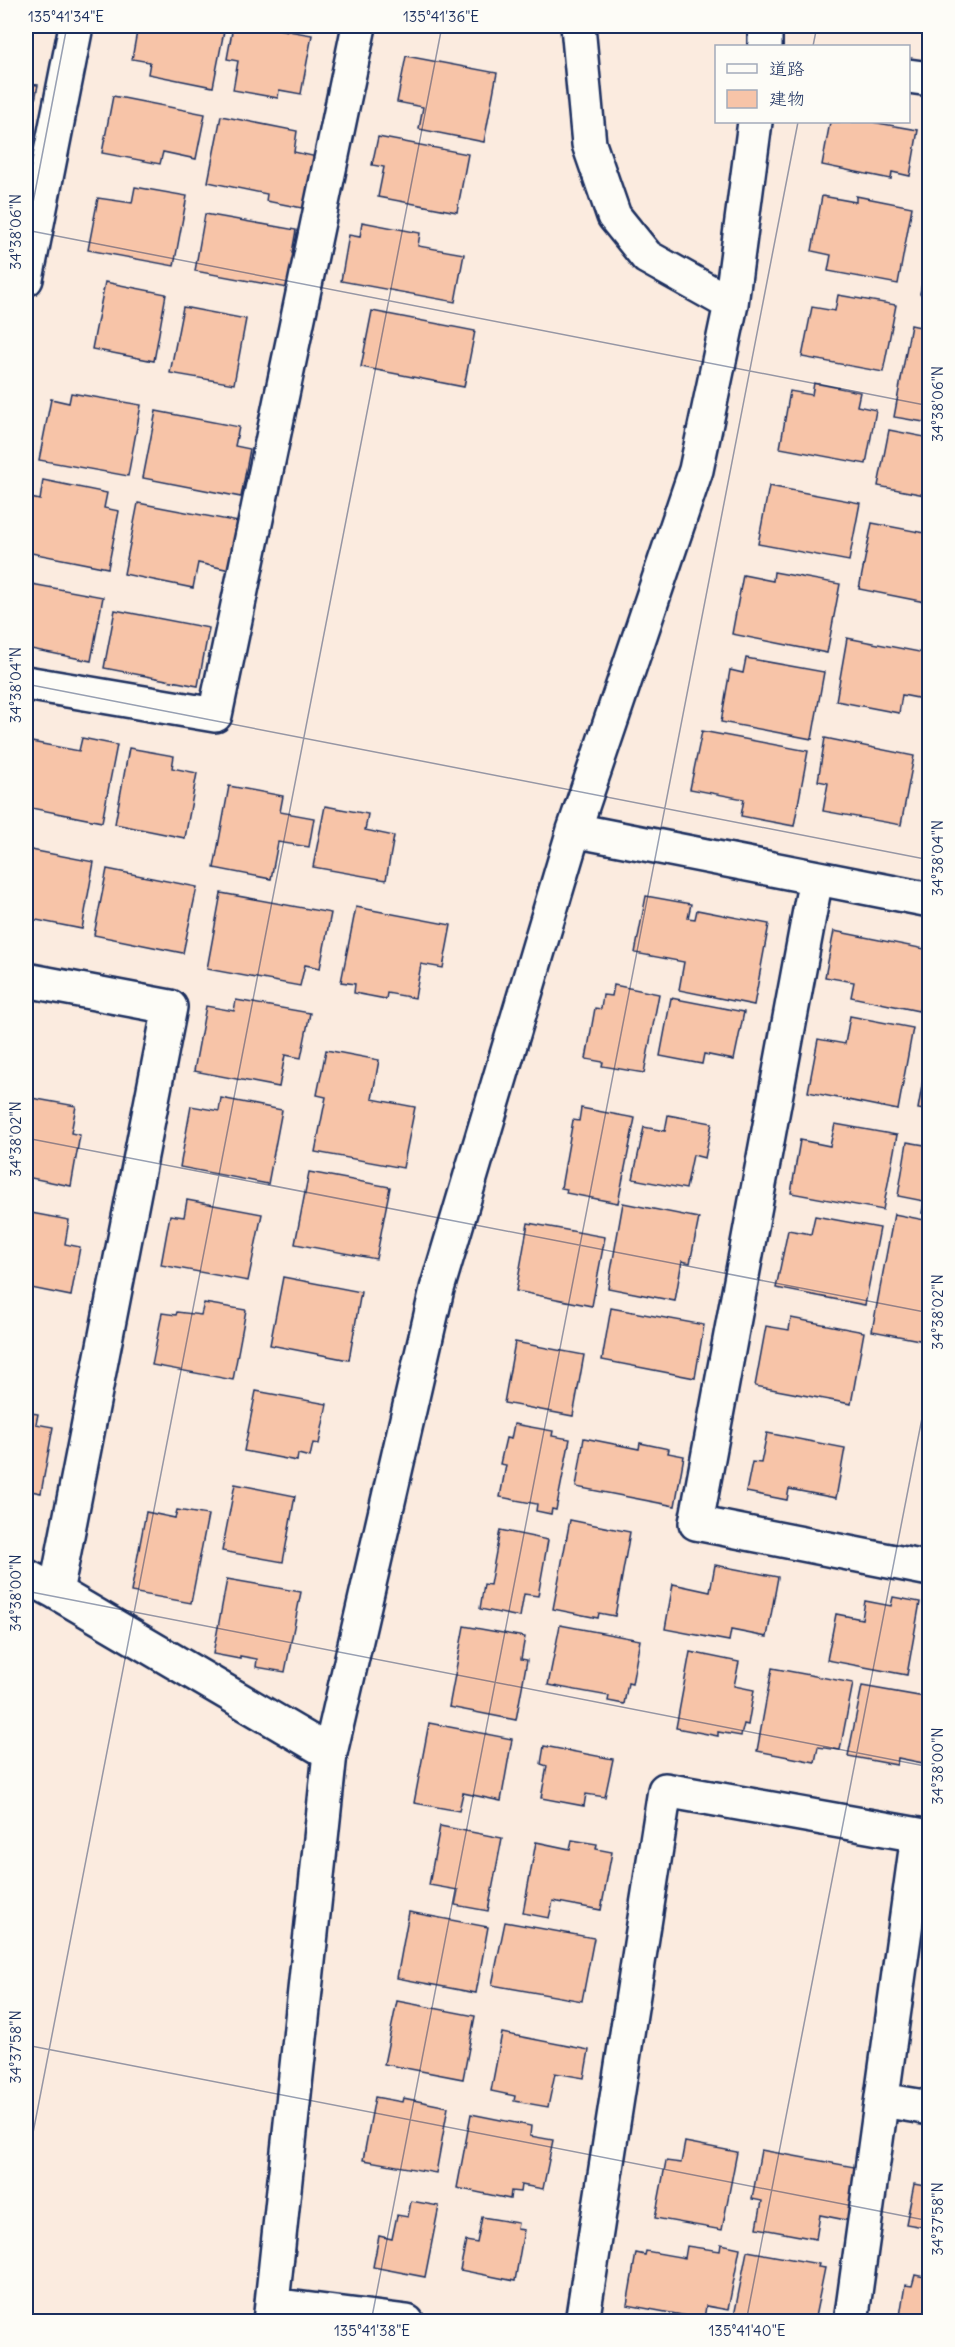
<svg xmlns="http://www.w3.org/2000/svg" width="955" height="2347" font-family="Delius,'Klee One',sans-serif">
  <style>
    .building { fill: #f7c4a8; stroke: #1b2f5e; stroke-width: 1.5 }
    .lines { fill: none; stroke-linecap: round; stroke-linejoin: round }
    .minor-casing { stroke: #1b2f5e; stroke-width: 38 }
    .minor { stroke: #fdfcf7; stroke-width: 33 }
    .ticks { fill: none; stroke: #1b2f5e; stroke-width: 1.5; stroke-opacity: 0.45 }
    .neatline { fill: none; stroke: #1b2f5e; stroke-width: 2 }
    .ticks-label { font-size: 15px; text-anchor: middle; fill: #1b2f5e }
  </style>
  <rect width="100%" height="100%" fill="#fbebdf"/>
  <filter id="ink" filterUnits="userSpaceOnUse"><feTurbulence type="fractalNoise" baseFrequency=".0167" numOctaves="2"/><feDisplacementMap in="SourceGraphic" scale="12" xChannelSelector="R" yChannelSelector="G"/><feConvolveMatrix kernelMatrix="1 2 1 2 8 2 1 2 1" color-interpolation-filters="sRGB"/></filter>
  <g filter="url(#ink)">
    <path class="building" d="M26,26H32L27,49H26Z
      M138,26H225L213,87L148,74L150,62L132,59Z
      M233,26H260L312,35L301,94L279,90L278,98L233,90L238,61L227,59Z
      M437,26H474L473,32Z
      M406,56L497,73L484,142L419,129L423,107L397,102Z
      M26,84L38,85L28,135H26Z
      M113,96L205,114L196,159L163,152L160,164L102,153Z
      M221,116L297,131L294,152L317,157L308,209L266,201L267,194L208,182Z
      M830,122H872L918,130L910,176L892,172L891,179L822,165Z
      M378,137L468,154L457,212L378,197L384,167L372,165Z
      M135,187L187,196L174,266L88,250L98,198L132,203Z
      M822,196L856,202V196L912,207L898,284L828,271L831,255L812,251Z
      M205,214L296,230L292,253L299,255L293,289L195,271Z
      M362,222L420,233L418,246L464,254L455,302L341,281L349,235L360,237Z
      M930,241V296L920,294Z
      M105,282L166,294L154,361L92,349Z
      M838,295L896,305L883,372L802,357L812,307L835,311Z
      M183,307L246,319L234,384L170,373Z
      M372,311L475,331L464,387L361,367Z
      M911,325L930,329V423L894,417Z
      M814,383L860,392L857,406L876,410L866,464L780,448L790,391L812,395Z
      M71,393L141,405L128,476L39,460L51,399L69,403Z
      M156,411L239,427L235,446L250,449L241,497L143,478Z
      M889,430L930,438V496L878,486Z
      M43,480L107,493L104,508L119,511L108,568L26,552V497L40,500Z
      M769,486L860,503L849,561L758,544Z
      M138,503L239,522L230,570L198,563L193,588L124,574Z
      M872,523L930,534V603L859,589Z
      M774,572L840,584L827,653L732,634L743,575L773,581Z
      M26,583L103,597L91,661L26,648Z
      M115,610L209,628L198,686L104,668Z
      M847,638L930,654L923,699L902,695L899,713L836,701Z
      M746,658L824,672L812,739L721,722L730,670L743,673Z
      M702,731L808,751L794,826L741,816L744,799L690,789Z
      M82,738L117,745L102,822L26,807V741L79,751Z
      M825,738L914,756L901,825L823,811L828,783L818,781Z
      M129,748L174,756L172,768L197,773L185,838L115,824Z
      M229,786L283,796L280,812L314,818L309,847L278,842L271,879L214,868Z
      M325,806L368,814L365,830L394,836L386,880L313,867Z
      M26,849L94,862L82,929L26,918Z
      M107,869L197,887L183,953L94,935Z
      M221,893L331,913L320,968L305,965L300,986L207,969Z
      M646,896L691,904L688,918L695,919L697,910L769,924L754,1005L679,990L684,962L635,953Z
      M356,907L451,925L443,968L421,964L415,998L387,993L386,999L354,993L355,984L341,982Z
      M834,931L930,950L919,1011L851,997L854,982L825,977Z
      M614,985L659,994L644,1073L602,1066L603,1062L586,1059L595,1008L601,1009L603,995L612,996Z
      M671,998L744,1012L734,1060L704,1054L702,1064L660,1056Z
      M236,1000L310,1013L301,1058L285,1055L279,1087L194,1071L206,1006L234,1011Z
      M850,1016L913,1028L898,1110L808,1092L818,1039L845,1044Z
      M929,1046H930V1111L918,1109Z
      M326,1050L379,1060L372,1099L415,1107L403,1168L315,1152L326,1097L317,1095Z
      M26,1097L76,1106L71,1133L80,1135L71,1186L26,1177Z
      M221,1098L282,1110L268,1184L180,1167L191,1106L219,1111Z
      M581,1108L635,1118L618,1203L566,1193L567,1189L561,1188L573,1120L579,1121Z
      M668,1115L712,1123L705,1158L693,1155L686,1189L633,1179L644,1127L665,1131Z
      M835,1124L897,1135L883,1210L791,1193L800,1140L830,1146Z
      M907,1142L930,1146V1214L922,1213L924,1201L898,1196Z
      M309,1172L390,1187L376,1259L295,1244Z
      M187,1200L262,1214L248,1281L161,1265L170,1215L184,1217Z
      M623,1203L699,1218L690,1263L682,1261L675,1301L608,1288Z
      M26,1212L69,1220L65,1244L80,1247L71,1296L26,1287Z
      M894,1214L930,1221V1342L872,1331Z
      M815,1216L880,1228L865,1305L776,1288L788,1230L811,1234Z
      M528,1223L605,1237L592,1306L516,1291Z
      M283,1277L361,1292L349,1360L270,1345Z
      M204,1303L246,1310L233,1380L152,1365L162,1313L176,1315L177,1312L201,1315Z
      M611,1308L704,1325L695,1378L602,1360Z
      M791,1318L864,1332L851,1404L755,1386L766,1326L789,1330Z
      M515,1342L584,1355L573,1416L504,1403Z
      M256,1391L327,1404L319,1444L313,1443L310,1457L298,1454L297,1461L244,1451Z
      M26,1412L38,1414L36,1424L53,1427L41,1493L26,1490Z
      M514,1424L553,1431L552,1436L570,1439L556,1510L552,1509L551,1514L536,1511L537,1504L500,1497L506,1465L500,1464L506,1438L511,1439Z
      M767,1433L845,1448L836,1498L789,1489L787,1500L746,1492L752,1462L761,1463Z
      M584,1438L639,1449L640,1443L669,1449L668,1453L684,1456L675,1506L576,1487Z
      M235,1484L295,1496L283,1562L222,1551Z
      M177,1510L208,1515L191,1603L131,1592L146,1512L175,1518Z
      M570,1520L630,1532L615,1616L599,1613L598,1618L553,1609Z
      M500,1530L548,1540L538,1596L524,1594L520,1617L480,1609L484,1584L490,1585Z
      M715,1565L778,1577L767,1637L731,1630L729,1641L665,1629L673,1584L710,1592Z
      M227,1579L301,1592L285,1672L256,1667L257,1659L240,1656V1659L213,1654Z
      M893,1597L920,1602L907,1675L827,1660L836,1614L862,1619L865,1601L891,1606Z
      M560,1625L640,1640L632,1684L628,1683L624,1704L608,1701L609,1696L548,1685Z
      M464,1626L525,1637L521,1659L527,1660L516,1720L449,1707Z
      M690,1652L739,1662L734,1686L754,1690L748,1725L744,1724L741,1736L718,1732V1736L676,1728Z
      M772,1668L853,1683L840,1750L818,1747L815,1762L757,1751Z
      M862,1686L930,1698L928,1764L898,1758L897,1765L848,1756Z
      M429,1723L512,1739L501,1801L463,1793L459,1811L414,1803Z
      M544,1746L613,1759L605,1797L586,1794L584,1806L541,1798L547,1766L541,1764Z
      M440,1826L502,1838L488,1911L455,1905L458,1890L429,1885Z
      M572,1840L597,1844L596,1849L612,1852L601,1910L553,1901L549,1918L523,1913L536,1842L570,1849Z
      M409,1912L488,1927L476,1993L397,1978Z
      M505,1922L594,1938L582,2001L492,1985Z
      M397,2001L475,2016L463,2079L384,2064Z
      M502,2033L589,2050L584,2078L555,2073L548,2107L514,2101L515,2096L491,2091Z
      M375,2097L402,2102L403,2098L448,2107L436,2173L363,2160Z
      M471,2114L531,2126L530,2136L553,2140L543,2189L521,2185L520,2192L511,2191L510,2199L457,2188Z
      M685,2142L737,2152L722,2230L655,2218L666,2161L681,2163Z
      M761,2150L860,2168L851,2221L820,2215L816,2239L757,2228L762,2201L752,2199Z
      M914,2184L930,2187V2228L906,2224Z
      M411,2201L439,2206L425,2277L373,2267L379,2236L392,2239L397,2215L408,2217Z
      M482,2217L518,2223L517,2229L524,2230L515,2281L460,2270L466,2241L477,2243Z
      M721,2244L740,2248L728,2310L706,2306L704,2319L627,2305L636,2253L645,2255L646,2251L685,2258L687,2246L720,2251Z
      M747,2251L819,2264L818,2267L825,2268L814,2322L733,2321Z
      M915,2275L929,2278L930,2275V2322H899L905,2285L912,2286Z"/>
    <g class="lines">
      <g class="minor-casing">
        <path id="minor" d="M578,26L589,144L614,216L647,257L731,304
          M765,46V26
          M908,76L930,79
          M26,279L76,26
          M26,683L215,715L359,26
          M574,830L930,900
          M816,878L696,1523L930,1569
          M26,980L170,1007L56,1592
          M26,1576L56,1592L330,1753
          M882,2100L930,2108
          M272,2305L407,2322
          M270,2322L330,1753L437,1289L574,830L696,470L731,304L755,122
          M582,2322L665,1790L930,1837
          M851,2322L918,1835"/>
      </g>
      <use href="#minor" class="minor"/>
    </g>
  </g>
  <path class="ticks" d="M813,46L817,26M26,230L930,406M26,239L67,26M26,684L930,860M26,1138L930,1313M26,1591L930,1767M26,2045L930,2221M26,2169L442,26M371,2322L798,122M746,2322L930,1377"/>
  <rect width="955" height="2347" fill="none" stroke="#fdfcf7" stroke-width="66"/>
  <rect x="715" y="45" width="195" height="78" fill="#fdfcf7" stroke="#a3aaba" stroke-width="1.5"/>
  <rect x="727" y="64" width="30" height="9" fill="#fdfcf7" stroke="#a3aaba" stroke-width="1.5"/>
  <text x="769" y="75" font-size="18" fill="#1b2f5e">道路</text>
  <rect x="727" y="90" width="30" height="18" fill="#f7c4a8" stroke="#a3aaba" stroke-width="1.5"/>
  <text x="769" y="105" font-size="18" fill="#1b2f5e">建物</text>
  <rect x="33" y="33" width="889" height="2281" class="neatline"/>
  <g class="ticks-label">
    <text x="66" y="22">135°41'34"E</text>
    <text x="441" y="22">135°41'36"E</text>
    <text transform="translate(16 232) rotate(-90)" y="5">34°38'06"N</text>
    <text transform="translate(938 404) rotate(-90)" y="5">34°38'06"N</text>
    <text transform="translate(16 685) rotate(-90)" y="5">34°38'04"N</text>
    <text transform="translate(938 858) rotate(-90)" y="5">34°38'04"N</text>
    <text transform="translate(16 1139) rotate(-90)" y="5">34°38'02"N</text>
    <text transform="translate(938 1312) rotate(-90)" y="5">34°38'02"N</text>
    <text transform="translate(16 1593) rotate(-90)" y="5">34°38'00"N</text>
    <text transform="translate(938 1766) rotate(-90)" y="5">34°38'00"N</text>
    <text transform="translate(16 2047) rotate(-90)" y="5">34°37'58"N</text>
    <text transform="translate(938 2219) rotate(-90)" y="5">34°37'58"N</text>
    <text x="372" y="2336">135°41'38"E</text>
    <text x="747" y="2336">135°41'40"E</text>
  </g>
</svg>
